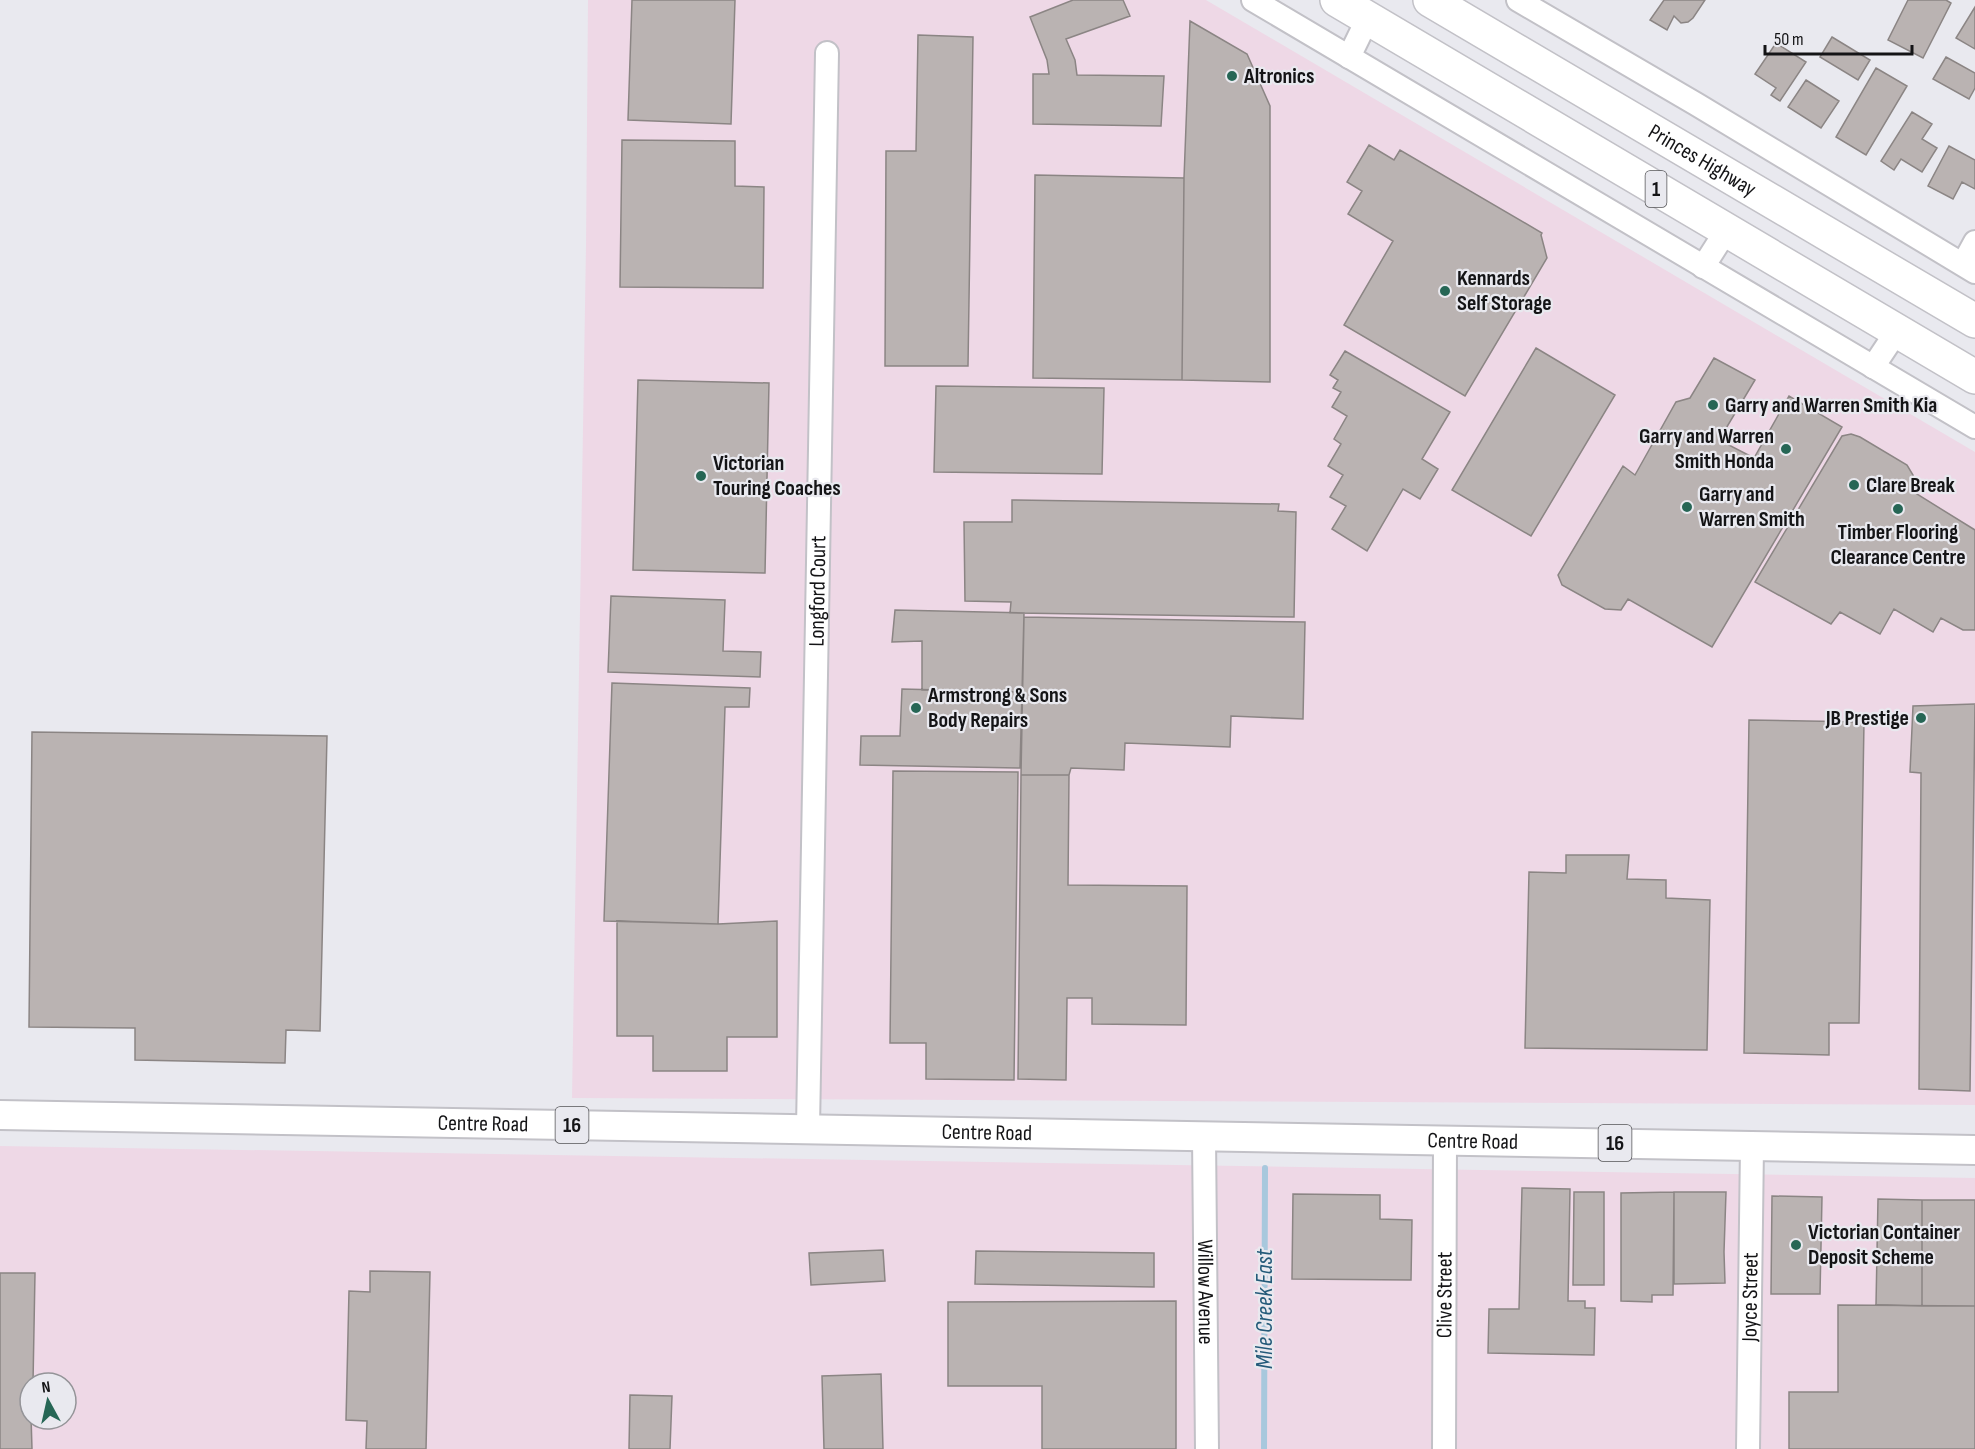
<svg xmlns="http://www.w3.org/2000/svg" width="1975" height="1449" font-family="'Sofia Sans Condensed',sans-serif">
  <style>
    .commercial { fill: #eed8e6; fill-rule: evenodd }
    .lines { fill: none; stroke-linecap: round; stroke-linejoin: round }
    .stream { stroke: #a8c8dd; stroke-width: 6 }
    .building { fill: #bab3b2; stroke: #8b8584; stroke-width: 1.5 }
    .minor-casing { stroke: #c2c1c7; stroke-width: 26 }
    .major-casing { stroke: #c2c1c7; stroke-width: 32 }
    .highway-casing { stroke: #c2c1c7; stroke-width: 36 }
    .minor { stroke: #fff; stroke-width: 22 }
    .major { stroke: #fff; stroke-width: 28 }
    .highway { stroke: #fff; stroke-width: 33 }
    .poi-dot { fill: #266655; stroke: #e9e9ef; stroke-width: 2 }
    .labels { text-anchor: middle; dominant-baseline: central; stroke-width: 4.5; stroke-linejoin: round; paint-order: stroke }
    .shield { fill: #e9e9ef; stroke: #545457; stroke-width: 1.5 }
    .shield-label { font-size: 21px; font-weight: bold; fill: #141416 }
    .poi-label { font-size: 22px; font-weight: bold; fill: #141416; stroke: #e9e9ef; text-anchor: start }
    .street-label { font-size: 22px; fill: #141416; stroke: #e9e9ef }
    .water-label { font-size: 24px; font-style: italic; fill: #245a79; stroke: #e9e9ef }
  </style>
  <rect width="100%" height="100%" fill="#e9e9ef"/>
  <path class="commercial" d="M588,0H1206L1975,452V1105L572,1098L586,246Z
    M0,1146L1975,1178V1449H0ZM30,1383H66V1419H30Z"/>
  <g class="lines">
    <path class="stream" d="M1264,1449L1265,1168"/>
  </g>
  <path class="building" d="M632,0H735L731,124L628,120Z
    M1073,0H1123L1130,16L1066,39L1075,60L1077,75L1164,76L1161,126L1033,124V74H1049L1047,60L1030,17Z
    M1664,0H1705L1693,18L1688,22L1681,23L1674,16L1667,30L1650,20Z
    M1908,0H1946L1951,3L1923,58L1888,40Z
    M1975,7V49L1956,38Z
    M1190,21L1247,54L1270,106V382L1182,380L1184,178Z
    M918,35L973,37L968,366H885L886,151H916Z
    M1832,37L1870,60L1858,80L1820,57Z
    M1776,43L1806,62L1780,101L1771,95L1776,88L1755,74Z
    M1946,57L1975,73V88L1969,99L1933,79Z
    M1876,68L1907,86L1866,155L1836,137Z
    M1806,80L1839,101L1821,128L1788,107Z
    M1912,112L1932,124L1922,139L1937,148L1922,172L1901,159L1894,170L1881,161Z
    M622,140L735,141V186L764,187L763,288L620,287Z
    M1369,145L1394,160L1400,150L1542,233L1541,235L1547,258L1465,396L1344,325L1393,241L1348,214L1362,191L1347,182Z
    M1949,146L1975,160V189L1962,182L1953,199L1928,186Z
    M1035,175L1184,178L1182,380L1033,378Z
    M1536,348L1615,395L1531,536L1452,490Z
    M1345,351L1450,412L1422,459L1438,469L1420,499L1403,489L1367,551L1332,529L1346,506L1330,497L1343,475L1328,466L1341,444L1334,439L1347,416L1332,407L1341,392L1333,388L1338,380L1330,375Z
    M1714,358L1755,380L1719,440L1754,458L1789,396L1842,427L1712,647L1628,599L1621,610L1605,609L1562,585L1558,575L1623,466L1635,475L1676,402L1690,398Z
    M638,380L769,383L765,573L633,570Z
    M936,386L1104,388L1102,474L934,472Z
    M1851,434L1860,437L1907,465L1913,475L1914,484L1912,491L1975,530V630H1963L1941,618L1933,632L1894,609L1880,634L1840,612L1831,624L1755,582L1842,436Z
    M1012,500L1279,504L1278,511L1296,512L1294,617L1010,613L1011,602L965,601L964,522H1012Z
    M611,596L725,600L723,651L761,652L760,677L608,672Z
    M895,610L1024,613L1022,692L922,690V641L892,642Z
    M1024,617L1305,622L1303,719L1231,716L1230,747L1125,743L1124,770L1071,768L1069,775H1021Z
    M612,683L750,688L749,707H725L718,924L604,921Z
    M902,689L1022,692L1020,768L860,765L861,736H900Z
    M1975,704L1970,1091L1919,1089L1921,773L1910,772L1913,706Z
    M1749,720L1864,722L1859,1023H1829V1055L1744,1053Z
    M32,732L327,736L320,1031L286,1030L285,1063L135,1060V1028L29,1027Z
    M893,771L1018,772L1014,1080L926,1079V1043H890Z
    M1021,775H1069L1068,885L1187,886L1186,1025L1092,1024V998H1067L1066,1080L1018,1079Z
    M1566,855H1629L1627,879L1666,880V898L1710,900L1707,1050L1525,1048L1529,872L1566,873Z
    M617,921L718,924L777,921V1037H727V1071H653V1036H617Z
    M1522,1188L1570,1189L1568,1301H1585V1308H1595L1594,1355L1488,1353L1489,1309H1519Z
    M1574,1192H1604V1285H1573Z
    M1674,1192L1673,1295H1652V1302L1621,1301V1193Z
    M1674,1192H1726L1724,1252L1725,1283L1674,1284Z
    M1293,1194L1380,1195V1219L1412,1220L1411,1280L1292,1279Z
    M1772,1196L1822,1197L1820,1294H1771Z
    M1878,1199L1922,1200V1306L1876,1305Z
    M1922,1200H1975V1306H1922Z
    M883,1250L885,1281L811,1285L809,1253Z
    M976,1251L1154,1253V1287L975,1284Z
    M370,1271L430,1272L426,1449H366L367,1421L346,1420L349,1291L370,1292Z
    M0,1273H35L33,1383H30L32,1449H0Z
    M1176,1301V1449H1042V1386H948V1302Z
    M1838,1305L1975,1306V1449H1789V1392H1838Z
    M881,1374L883,1449H824L822,1376Z
    M630,1395L672,1396L670,1449H629Z"/>
  <g class="lines">
    <g class="minor-casing">
      <g id="minor">
        <path d="M1253,0L1975,427"/>
        <path d="M1518,0L1696,104L1975,272"/>
        <path d="M1349,57L1368,18"/>
        <path d="M1963,264L1975,242"/>
        <path d="M1703,267L1726,231"/>
        <path d="M1873,367L1897,331"/>
        <path id="s1" d="M808,1128L827,53"/>
        <path id="s2" d="M1204,1136L1207,1449"/>
        <path id="s3" d="M1444,1449L1445,1140"/>
        <path id="s4" d="M1748,1449L1752,1146"/>
      </g>
    </g>
    <g class="major-casing">
      <g id="major">
        <path id="s5" d="M0,1115L1975,1150"/>
      </g>
    </g>
    <g class="highway-casing">
      <g id="highway">
        <path d="M1337,0L1975,377"/>
        <path id="s6" d="M1430,0L1975,321"/>
      </g>
    </g>
    <use href="#minor" class="minor"/>
    <use href="#major" class="major"/>
    <use href="#highway" class="highway"/>
  </g>
  <g class="poi-dot">
    <circle cx="1232" cy="76" r="6"/>
    <circle cx="1445" cy="291" r="6"/>
    <circle cx="1713" cy="405" r="6"/>
    <circle cx="1786" cy="449" r="6"/>
    <circle cx="701" cy="476" r="6"/>
    <circle cx="1854" cy="485" r="6"/>
    <circle cx="1687" cy="507" r="6"/>
    <circle cx="1898" cy="509" r="6"/>
    <circle cx="916" cy="708" r="6"/>
    <circle cx="1921" cy="718" r="6"/>
    <circle cx="1796" cy="1245" r="6"/>
  </g>
  <g class="labels">
    <g class="shield">
      <rect x="1645.5" y="171" width="21" height="36" rx="4.5"/>
      <rect x="555.5" y="1107" width="33" height="36" rx="4.5"/>
      <rect x="1598.5" y="1125" width="33" height="36" rx="4.5"/>
    </g>
    <g class="shield-label">
      <text x="1656" y="189">1</text>
      <text x="572" y="1125">16</text>
      <text x="1615" y="1143">16</text>
    </g>
    <g class="poi-label">
      <text x="1244" y="76">Altronics</text>
      <text x="1457" y="278">Kennards<tspan x="1457" dy="25">Self Storage</tspan></text>
      <text x="1725" y="405">Garry and Warren Smith Kia</text>
      <text x="1774" y="436" text-anchor="end">Garry and Warren<tspan x="1774" dy="25">Smith Honda</tspan></text>
      <text x="713" y="463">Victorian<tspan x="713" dy="25">Touring Coaches</tspan></text>
      <text x="1866" y="485">Clare Break</text>
      <text x="1699" y="494">Garry and<tspan x="1699" dy="25">Warren Smith</tspan></text>
      <text x="1898" y="532" text-anchor="middle">Timber Flooring<tspan x="1898" dy="25">Clearance Centre</tspan></text>
      <text x="928" y="695">Armstrong &amp; Sons<tspan x="928" dy="25">Body Repairs</tspan></text>
      <text x="1909" y="718" text-anchor="end">JB Prestige</text>
      <text x="1808" y="1232">Victorian Container<tspan x="1808" dy="25">Deposit Scheme</tspan></text>
    </g>
    <g class="street-label">
      <text stroke="none"><textPath href="#s6" startOffset="316">Princes Highway</textPath></text>
      <text stroke="none"><textPath href="#s1" startOffset="537">Longford Court</textPath></text>
      <text stroke="none"><textPath href="#s5" startOffset="483">Centre Road</textPath></text>
      <text stroke="none"><textPath href="#s5" startOffset="987">Centre Road</textPath></text>
      <text stroke="none"><textPath href="#s5" startOffset="1473">Centre Road</textPath></text>
      <text stroke="none"><textPath href="#s2" startOffset="156">Willow Avenue</textPath></text>
      <text stroke="none"><textPath href="#s3" startOffset="154">Clive Street</textPath></text>
      <text stroke="none"><textPath href="#s4" startOffset="152">Joyce Street</textPath></text>
    </g>
    <g class="water-label">
      <text transform="translate(1264 1309) rotate(-90)">Mile Creek East</text>
    </g>
  </g>
  <g transform="translate(48 1401) rotate(352)"><circle r="28" fill="#e9e9ef" stroke="#949498" stroke-width="1.5"/>
  <path d="M0-4.5L10 22L0 15L-10 22Z" fill="#266655"/>
  <text y="-9" font-size="16" font-weight="bold" text-anchor="middle" fill="#141416">N</text>
  </g>
  <path d="M1765 45v9h147v-9" fill="none" stroke="#141416" stroke-width="3"/>
  <text x="1774" y="45" font-size="18" fill="#141416" stroke="#e9e9ef" stroke-width="4.5" paint-order="stroke">50 m</text>
</svg>
